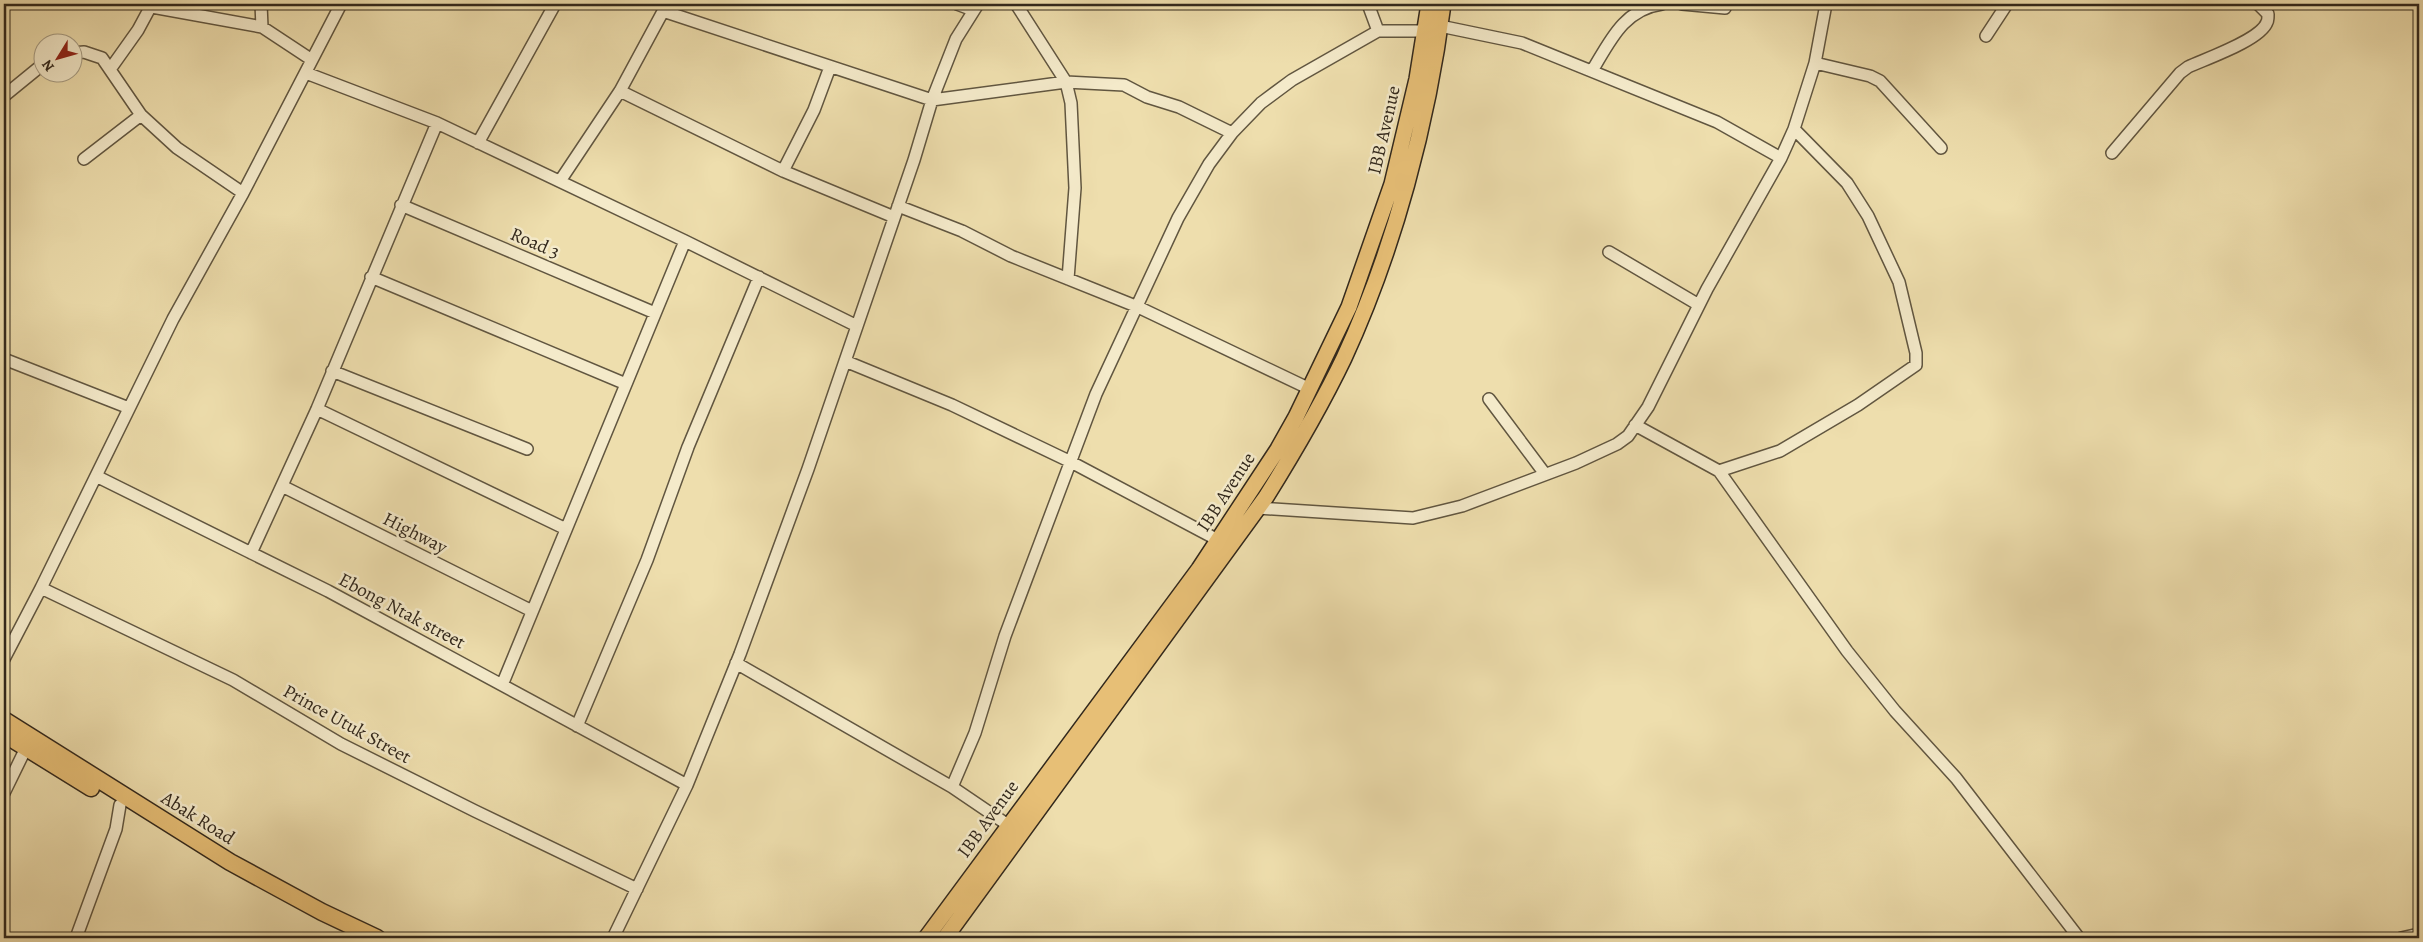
<svg xmlns="http://www.w3.org/2000/svg" width="2423" height="942" font-family="Alegreya,serif">
  <style>
    .lines { fill: none; stroke-linecap: round; stroke-linejoin: round }
    .minor-casing { stroke: #615640; stroke-width: 14 }
    .major-casing { stroke: #32281c; stroke-width: 18 }
    .highway-casing { stroke: #32281c; stroke-width: 19 }
    .minor { stroke: #f4eaca; stroke-width: 11 }
    .major { stroke: #e7bf76; stroke-width: 15 }
    .highway { stroke: #e7bf76; stroke-width: 16 }
    .labels { text-anchor: middle; dominant-baseline: central; stroke-width: 5; stroke-linejoin: round; paint-order: stroke }
    .street-label { font-size: 19px; fill: #32281c; stroke: #f4eaca }
  </style>
  <rect width="100%" height="100%" fill="#eedead"/>
  <filter id="stains"><feTurbulence type="fractalNoise" baseFrequency=".004" numOctaves="4"/><feColorMatrix values="0 0 0 0 .2 0 0 0 0 .09 0 0 0 0 .02 0 0 0 .5 -.17"/></filter>
  <radialGradient id="worn" r=".72"><stop offset=".6" stop-color="#630" stop-opacity="0"/><stop offset="1" stop-color="#630" stop-opacity=".3"/></radialGradient>
  <g class="lines">
    <g class="minor-casing">
      <path id="minor" d="M261,4L262,27
        M957,4L973,10
        M1016,4L1066,82L1071,103L1075,188L1068,279
        M1368,4L1378,31
        M1682,4L1725,8
        M152,7L262,27L312,60
        M663,11L932,100L1066,82L1124,85L1147,97L1179,107L1232,133
        M1440,26L1522,43L1717,122L1781,158
        M1986,36L2007,4
        M72,53L84,52L102,58L141,115L177,148L243,193
        M1815,63L1870,76L1880,81L1941,148
        M111,68L138,30L152,4
        M1592,71C1610,41 1624,9 1662,4
        M306,73L437,123L685,241L857,326
        M620,91L783,171L894,217
        M4,96L42,65
        M478,143L555,4
        M2112,153L2180,73L2188,67C2205,59 2261,40 2267,22C2268,22 2268,15 2268,14L2258,4
        M84,159L141,115
        M783,171L814,110L830,67
        M560,181L620,91L667,4
        M401,205L655,313
        M898,206L962,231L1011,256L1138,307L1310,389
        M1609,252L1699,305
        M371,277L626,384
        M4,359L129,408
        M845,361L952,405L1071,462L1218,540
        M332,371L527,449
        M1489,399L1545,474
        M317,409L566,529
        M1635,425L1719,471L1847,651L1895,711L1956,778L2079,938
        M1719,471L1780,451L1858,405L1916,365V353L1899,282L1868,216L1847,183L1794,129
        M96,476L328,591L687,785
        M282,486L532,611
        M1258,508L1413,518L1462,506L1576,463L1617,444L1628,436L1648,407L1707,289L1781,158L1794,129L1815,63L1826,4
        M251,553L317,409L437,123
        M41,588L233,680L341,744L475,811L637,889
        M4,659L41,588L173,319L243,193L341,4
        M736,663L952,787L1008,825
        M502,685L685,241
        M577,726L647,560L688,447L759,277
        M952,787L975,733L1005,636L1096,394L1178,218L1209,164L1232,133L1261,103L1292,80L1378,31H1425
        M4,793L26,748
        M76,938L116,829L120,805
        M613,938L687,785L740,654L808,469L914,160L932,100L956,39L978,4
        M2401,938L2419,934"/>
    </g>
    <g class="major-casing">
      <path id="major" d="M926,938L1199,569L1278,449L1296,417L1349,307L1392,184L1417,79L1429,4
        M945,938L1266,497C1294,452 1321,406 1344,358C1394,250 1428,122 1443,4"/>
    </g>
    <g class="highway-casing">
      <path id="highway" d="M4,720L230,862L322,912L377,938
        M4,734L91,788"/>
    </g>
    <use href="#minor" class="minor"/>
    <use href="#major" class="major"/>
    <use href="#highway" class="highway"/>
  </g>
  <g class="labels">
    <g class="street-label">
      <text transform="translate(1384 130) rotate(-77)">IBB Avenue</text>
      <text transform="translate(535 243) rotate(23)">Road 3</text>
      <text transform="translate(1226 492) rotate(-57)">IBB Avenue</text>
      <text transform="translate(415 533) rotate(27)">Highway</text>
      <text transform="translate(402 611) rotate(28)">Ebong Ntak street</text>
      <text transform="translate(347 724) rotate(29)">Prince Utuk Street</text>
      <text transform="translate(198 818) rotate(32)">Abak Road</text>
      <text transform="translate(988 819) rotate(-54)">IBB Avenue</text>
    </g>
  </g>
  <rect width="2423" height="942" fill="none" stroke="#eedead" stroke-width="20"/>
  <rect x="5" y="5" width="2413" height="932" fill="none" stroke="#32281c" stroke-width="2.5"/>
  <rect x="10" y="10" width="2403" height="922" fill="none" stroke="#32281c"/>
  <g transform="translate(58 58) rotate(233)"><circle r="24" fill="#f4eaca" stroke="#a69c84"/>
  <path d="M0-4L9 19L0 12L-9 19Z" fill="#8f2418"/>
  <text y="-8" font-size="14" font-weight="bold" text-anchor="middle" fill="#32281c">N</text>
  </g>
  <rect width="100%" height="100%" filter="url(#stains)"/>
  <rect width="100%" height="100%" fill="url(#worn)"/>
</svg>
